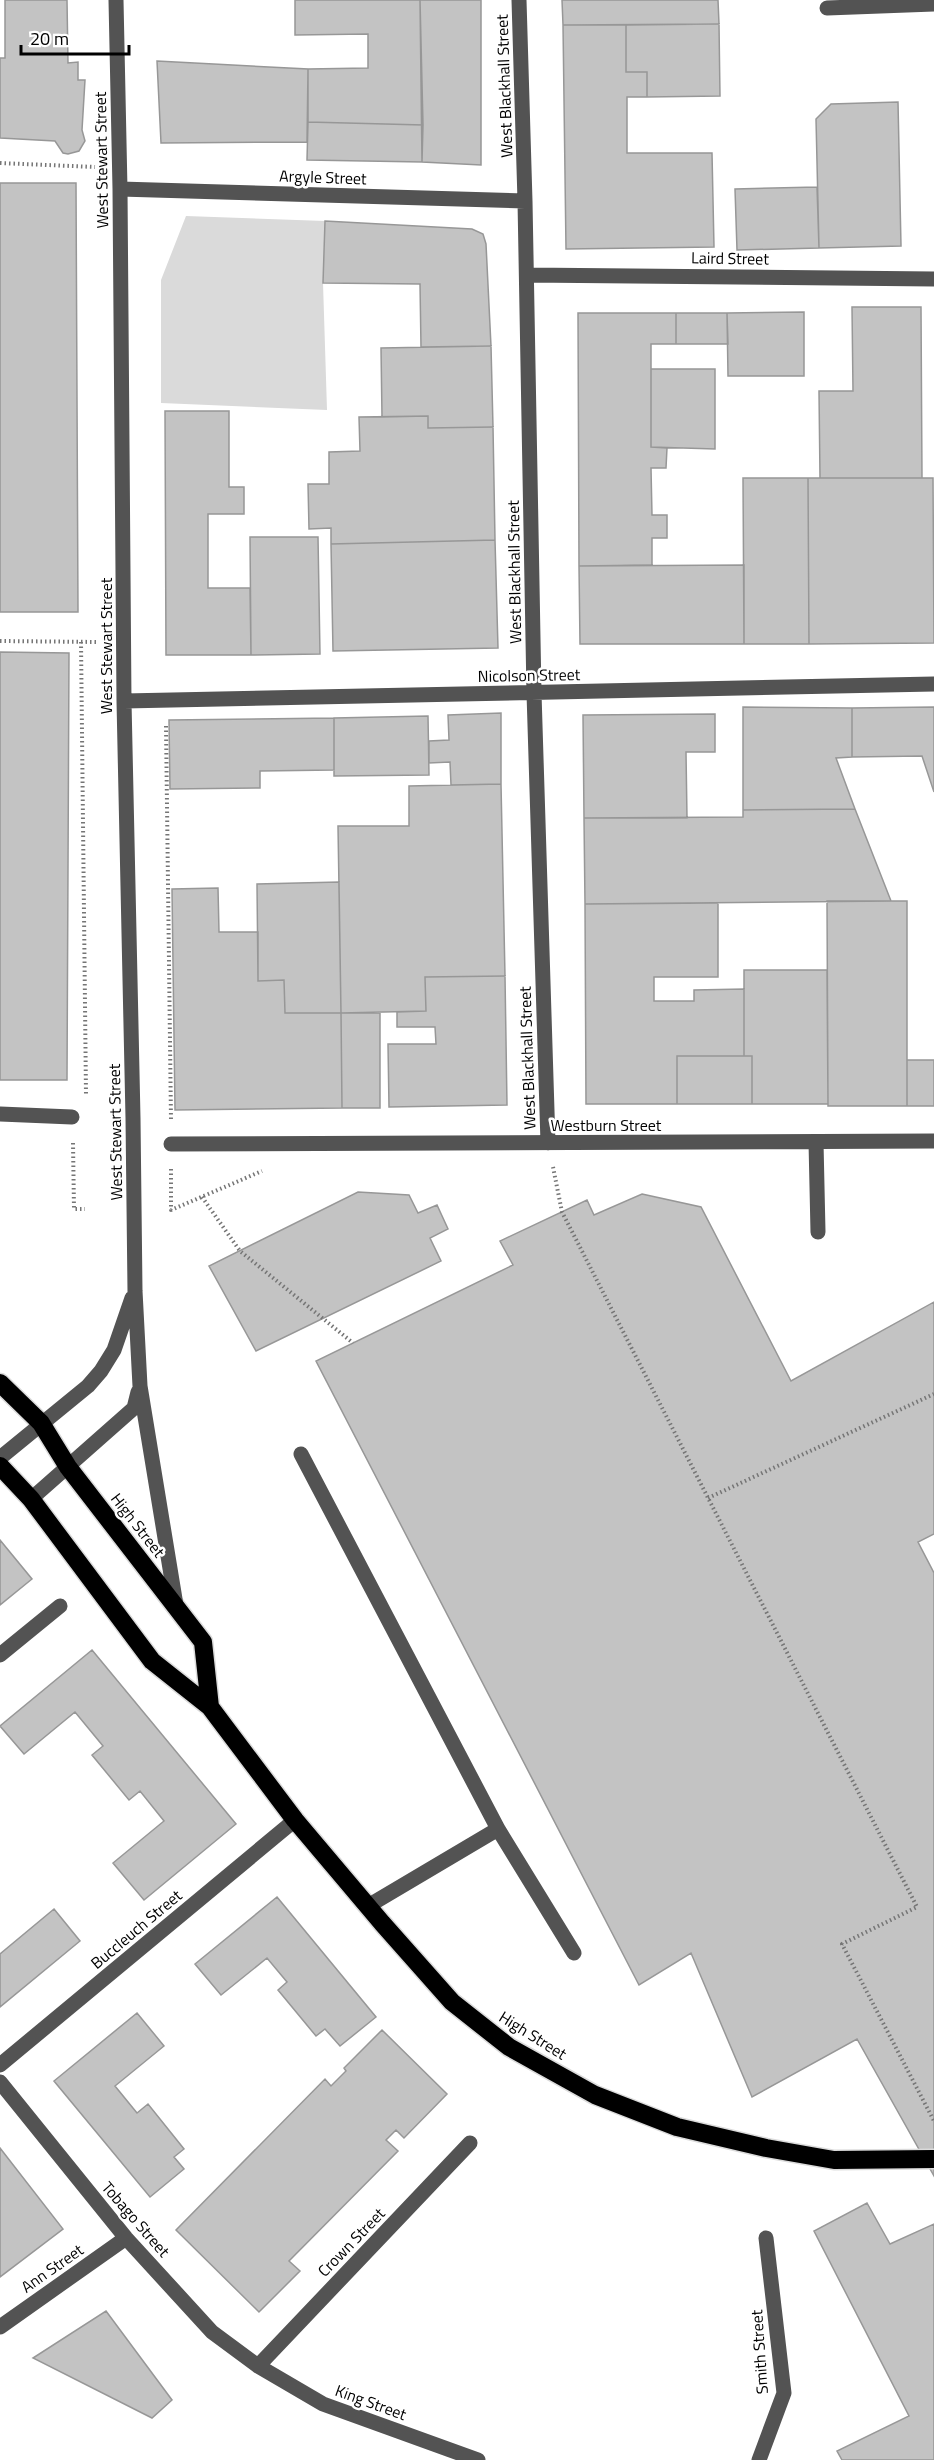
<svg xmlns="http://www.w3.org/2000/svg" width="934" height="2460" font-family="'Titillium Web',sans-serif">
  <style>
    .green { fill: #dadada }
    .building { fill: #c3c3c3; stroke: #979797; stroke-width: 1.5 }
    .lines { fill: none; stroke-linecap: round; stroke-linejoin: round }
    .highway-casing { stroke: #dbdbdb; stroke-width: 21 }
    .path { stroke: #757575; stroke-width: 4; stroke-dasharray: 1.5 3; stroke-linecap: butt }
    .minor { stroke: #535353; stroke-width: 15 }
    .highway { stroke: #000; stroke-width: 18 }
    .labels { text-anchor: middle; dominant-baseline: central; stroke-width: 5; stroke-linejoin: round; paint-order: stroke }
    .street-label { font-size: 16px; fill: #000; stroke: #fff }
  </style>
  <rect width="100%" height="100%" fill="#fff"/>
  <path class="green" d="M186,216L325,221L323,283L327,410L161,403V280Z"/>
  <path class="building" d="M5,0H67L68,63L78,62V80H85L82,130L85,141L79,151L68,154L63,153L55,141L0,138V58H5Z
    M295,0H420L423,125L308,122V69L368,68V34L295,35Z
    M420,0H481V165L422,162Z
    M562,0H718L719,24L563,25Z
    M719,24L720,96L647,97V72H626V25Z
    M563,25H626V72H647V97H627V153H712L714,247L566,249Z
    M157,61L308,69L307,142L161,143Z
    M898,102L901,246L819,248L816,119L831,104Z
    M308,122L423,125L422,162L307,160Z
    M0,183H76L78,612H0Z
    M817,187L819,248L737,250L735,189Z
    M325,221L472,229L483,234L486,244L491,346L421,347L420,284L323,283Z
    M852,307H921L922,478H820L819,391H853Z
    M804,312V376H728L727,313Z
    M578,313H676V344H651V447L667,448L666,468H651L652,515H667V538H652V565L579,566Z
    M676,313H727L728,344H676Z
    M491,346L493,427L428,428V416L382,417L381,348Z
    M651,369H715V449L651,447Z
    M165,411H229V487H244V514H208V588H250L251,655H166Z
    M428,416V428L493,427L495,540L331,544V528L309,529L308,484H329V452L360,451L359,417Z
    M743,478H808L809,644H744Z
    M808,478H933L934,643L809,644Z
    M250,537H318L320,654L251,655Z
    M495,540L498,648L333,651L331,544Z
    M744,565V644H580L579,566Z
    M0,652L69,653L67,1080H0Z
    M743,707L852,708V757L836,758L855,809L743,810Z
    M934,707V792L922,756L852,757V708Z
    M501,713V784L451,785L450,762L429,763V741L449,740L448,715Z
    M715,714V752H686L687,818H584L583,715Z
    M428,716L429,775L334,776V718Z
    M334,718V770L260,771V788L170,789L169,720Z
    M501,784L505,976L425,977L426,1011L341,1013L338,826H409V786Z
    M855,809L891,901L585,904L584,818L743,817V810Z
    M339,882L341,1013H285L284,980L258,981L257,884Z
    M218,888L219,932H258V981L284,980L285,1013H341L342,1108L175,1110L172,889Z
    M827,901H907V1106H828Z
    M718,903V977H654V1001H694V990L744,989V1056H677V1104H586L585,904Z
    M744,970H827L828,1104H752V1056H744Z
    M505,976L507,1105L389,1107L388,1044H436L435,1027H397V1012L426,1011L425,977Z
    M341,1013H380V1108H342Z
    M677,1056H752V1104H677Z
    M907,1060H934V1106H907Z
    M358,1192L409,1195L418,1213L437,1205L448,1229L430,1238L441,1261L256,1351L209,1266Z
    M642,1194L701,1207L791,1381L934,1302V1534L918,1542L934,1573V2176L857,2039L752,2097L691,1953L639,1985L316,1361L513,1265L500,1241L587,1200L594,1215Z
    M0,1540L32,1579L0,1605Z
    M92,1650L236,1824L144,1900L113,1863L164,1821L140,1791L129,1800L92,1755L103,1746L75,1712L24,1754L0,1726Z
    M277,1897L376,2017L340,2046L325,2029L316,2036L278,1990L287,1982L267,1958L221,1995L195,1964Z
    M54,1909L80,1941L0,2007V1954Z
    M137,2013L164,2046L115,2086L137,2113L148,2104L184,2149L174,2157L184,2169L150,2197L54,2081Z
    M382,2030L447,2094L404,2138L396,2130L386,2140L398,2151L289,2261L300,2271L259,2312L176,2230L325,2079L331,2086L346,2071L344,2068Z
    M0,2148L63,2229L0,2277Z
    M867,2203L890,2244L934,2224V2460H842L837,2451L909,2416L814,2231Z
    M106,2311L172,2400L152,2418L33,2358Z"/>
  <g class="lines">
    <g class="highway-casing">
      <path id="highway" d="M0,1383L41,1423L68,1467L203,1642L210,1707
        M0,1466L31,1499L152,1661L210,1707L295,1820L382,1923L452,2002L509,2047L595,2095L677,2127L766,2148L834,2160L934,2159"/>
    </g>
    <path class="path" d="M0,163L95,167
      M0,641L98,642
      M81,642L86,1095
      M166,726L171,1120
      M73,1143L74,1209H85
      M553,1167L562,1212L917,1907L842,1944L934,2121
      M171,1169V1210L262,1171
      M202,1197L240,1251L353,1343
      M708,1498L934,1394"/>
    <path class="minor" d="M116,0L120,189L124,701L133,1118L135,1291L140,1386L176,1605
      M519,0L525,201L534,693L548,1143
      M827,8L934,4
      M120,189L525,201
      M527,275L934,279
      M124,701L934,684
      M0,1114L72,1117
      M816,1142L818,1232
      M171,1144L934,1141
      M301,1454L498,1829L368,1906
      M0,1458L88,1386L101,1371L114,1350L132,1298
      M31,1499L134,1408L138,1392
      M0,1655L60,1606
      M498,1829L574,1953
      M0,2065L295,1820
      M0,2082L126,2238L212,2332L258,2366L323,2404L478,2460
      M0,2327L126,2238
      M258,2366L470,2143
      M759,2460L784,2393L766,2238"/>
    <use href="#highway" class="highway"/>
  </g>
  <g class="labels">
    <g class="street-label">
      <text transform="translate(504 86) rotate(-92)">West Blackhall Street</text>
      <text transform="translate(101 160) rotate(-91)">West Stewart Street</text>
      <text transform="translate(323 177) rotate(2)">Argyle Street</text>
      <text transform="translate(730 258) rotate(1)">Laird Street</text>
      <text transform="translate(514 572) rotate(-91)">West Blackhall Street</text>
      <text transform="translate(106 646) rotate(-90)">West Stewart Street</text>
      <text transform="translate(529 675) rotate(-1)">Nicolson Street</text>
      <text transform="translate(527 1058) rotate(-92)">West Blackhall Street</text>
      <text x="606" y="1125">Westburn Street</text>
      <text transform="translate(115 1132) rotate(-91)">West Stewart Street</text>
      <text transform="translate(138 1525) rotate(52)">High Street</text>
      <text transform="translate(136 1929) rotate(-40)">Buccleuch Street</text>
      <text transform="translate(533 2035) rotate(32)">High Street</text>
      <text transform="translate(136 2219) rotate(49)">Tobago Street</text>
      <text transform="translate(351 2242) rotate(-46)">Crown Street</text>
      <text transform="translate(52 2268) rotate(-35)">Ann Street</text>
      <text transform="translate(759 2352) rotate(-94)">Smith Street</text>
      <text transform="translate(371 2402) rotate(20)">King Street</text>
    </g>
  </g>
  <path d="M21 45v9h108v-9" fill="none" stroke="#000000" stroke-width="3"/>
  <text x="30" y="45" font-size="18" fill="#000000" stroke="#ffffff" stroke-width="4.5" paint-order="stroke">20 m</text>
</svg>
